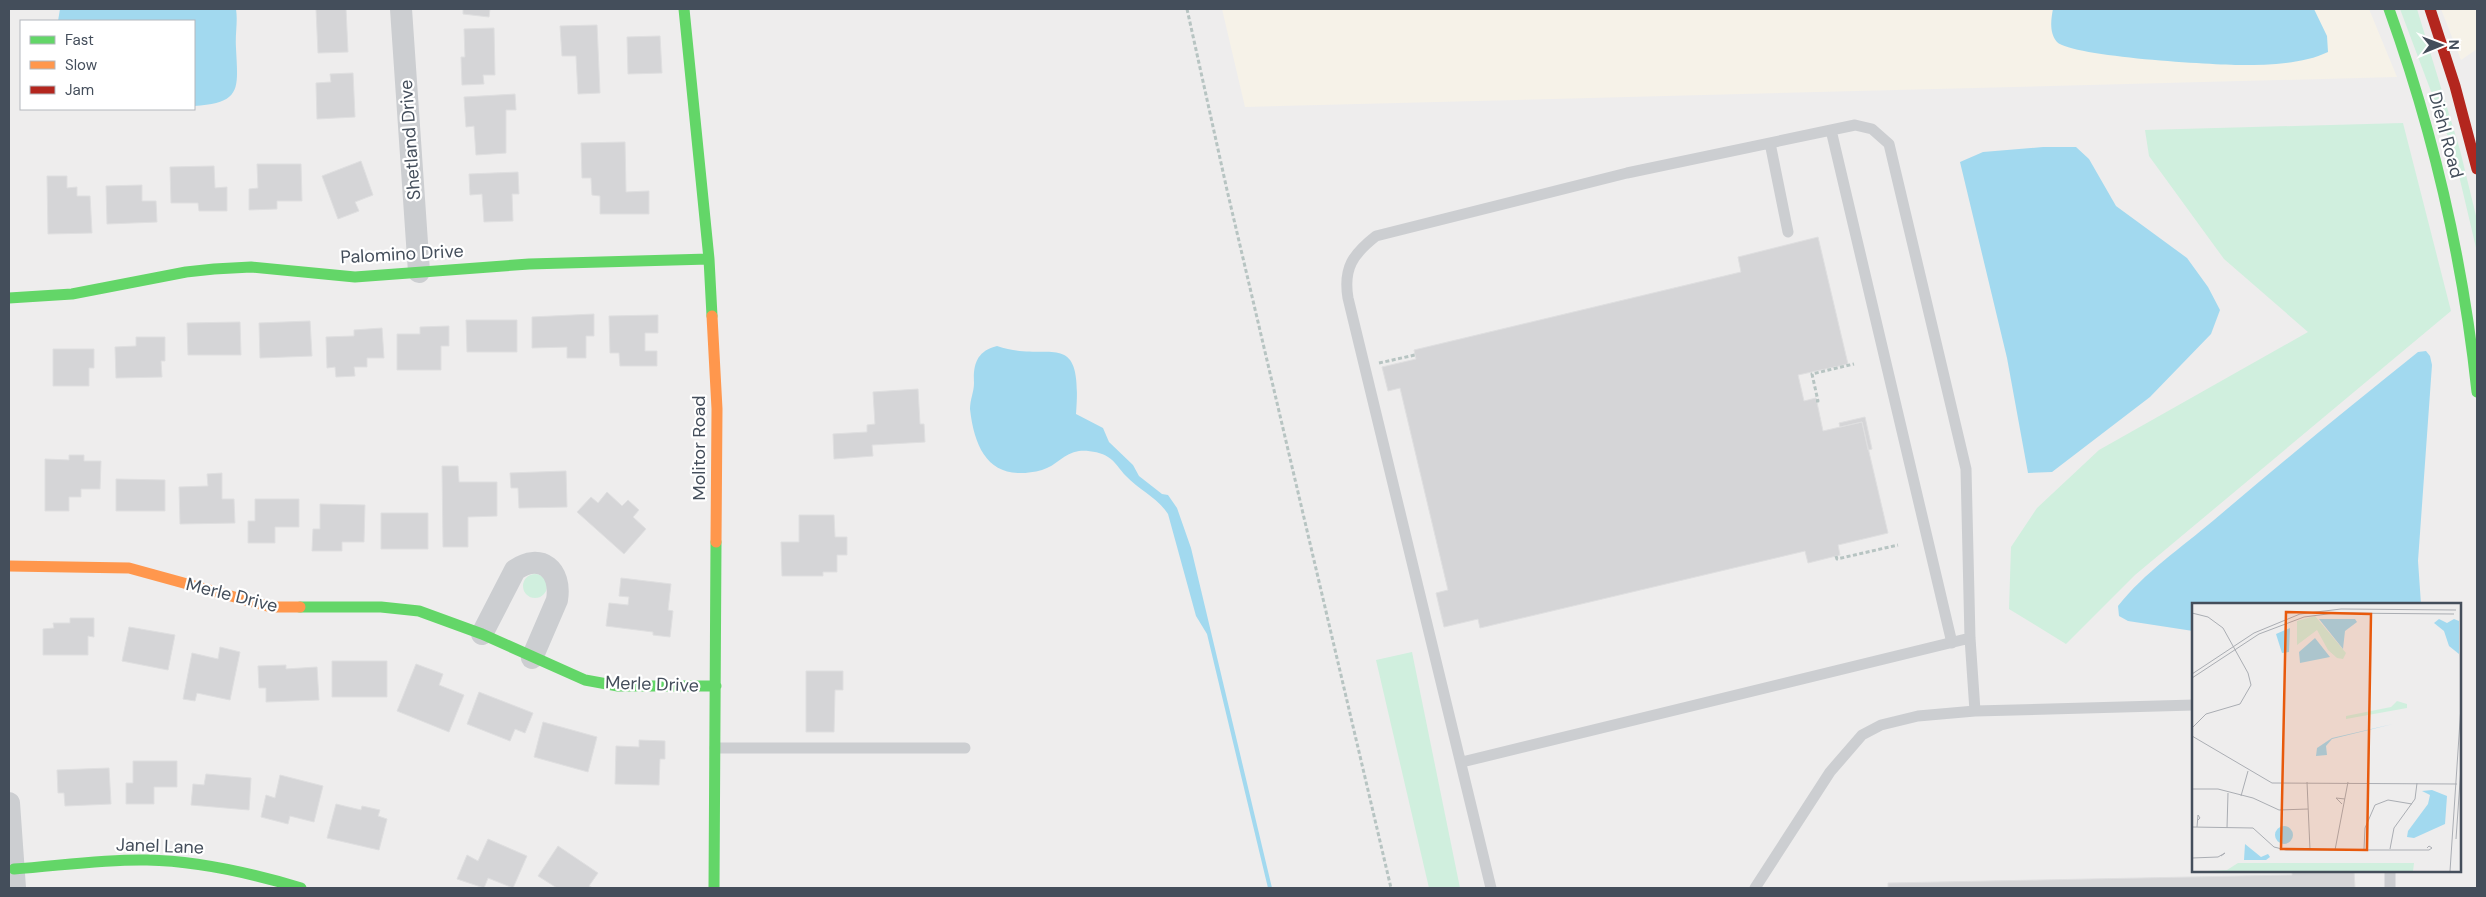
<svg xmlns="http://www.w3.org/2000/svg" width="2486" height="897" font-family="'DM Sans',sans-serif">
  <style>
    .commercial { fill: #f6f2e8 }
    .green { fill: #d0efde }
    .water { fill: #a2d9ef }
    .building { fill: #d5d5d7; stroke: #dfdfe0 }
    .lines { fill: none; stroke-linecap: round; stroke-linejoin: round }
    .path { stroke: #b7c4c2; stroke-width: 3; stroke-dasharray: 4 2.5; stroke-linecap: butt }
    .lane { stroke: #ccced1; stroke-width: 11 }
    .street { stroke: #ccced1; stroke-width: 22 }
    .fast { stroke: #63d668; stroke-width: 11 }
    .slow { stroke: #ff974d; stroke-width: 11 }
    .jam { stroke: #b3261e; stroke-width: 11 }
    .labels { text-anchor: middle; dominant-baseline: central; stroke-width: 4.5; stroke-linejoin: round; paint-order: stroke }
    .street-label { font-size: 18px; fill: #444e5b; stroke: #fff }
    .inset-road { fill: none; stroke: #aaadb3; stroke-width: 1 }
    .view { fill: #e8590c; fill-opacity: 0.15; stroke: #e8590c; stroke-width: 2.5 }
    .inset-edge { fill: none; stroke: #444e5b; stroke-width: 2.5 }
  </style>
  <rect width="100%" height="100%" fill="#eeeded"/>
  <path class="commercial" d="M1222,9H2369L2397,77L1245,107Z
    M2441,9H2477V49L2461,60Z"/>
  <path class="green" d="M2400,9H2417L2460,150L2477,220V252L2453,150Z
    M2403,123L2451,311L2135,575L2066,644L2009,609L2011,547L2037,508L2099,450L2308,332L2224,259L2149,156L2145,130Z
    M523 586a12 12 0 1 1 24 0a12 12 0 1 1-24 0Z
    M1412,652L1460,888H1429L1376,660Z"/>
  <path class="water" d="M60,9H236C238,22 235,34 236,48C238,89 242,103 194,106V21H58Z
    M2053,9H2314L2327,36L2328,52C2303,64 2269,65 2242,65C2214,65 2073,57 2057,42C2049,33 2051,19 2053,9Z
    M2043,147H2076L2089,159L2116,206L2187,258L2208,287L2220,310L2211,334L2150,397L2052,472L2028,473L2007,358L1960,162L1983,152Z
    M997,346C1050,364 1083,324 1076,414L1103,428L1109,442L1133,465L1139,476L1162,494L1168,495L1177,508L1191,548L1272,888H1268L1207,634L1196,616L1168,514C1157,497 1139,490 1126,476C1120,470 1115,461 1108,457C1101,452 1087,450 1079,451C1064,453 1056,466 1042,470C993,483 975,454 970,409C970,399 974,392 974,383C973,364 977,351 997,346Z
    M2426,351L2430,356L2432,365L2418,561L2421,604H2194L2193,631L2128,621L2119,616L2118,606C2144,573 2182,547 2214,520C2281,463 2349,407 2418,352Z"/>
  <path class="building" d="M316,9H346L348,52L318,53Z
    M463,9H490L489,17L463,14Z
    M597,25L600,93L578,94L576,56H562L560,26Z
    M494,28L495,75H483L484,84L462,85L461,57H465L464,29Z
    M660,36L662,73L628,74L627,37Z
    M353,73L355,117L317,119L316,83L331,82L330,74Z
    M515,94L516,110H506V153L476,155L474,126L466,127L464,97Z
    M625,142L626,192L649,191V214H600V196L592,195L591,178H582L581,143Z
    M361,161L373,195L355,202L359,211L338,219L322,176Z
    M257,164H301L302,201H277V209L249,210V189L258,188Z
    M214,166L215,188L227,187V211H199L198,203H171L170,167Z
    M518,172L519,194H512L513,221L484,222L482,194L470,195L469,174Z
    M47,176H67V188L77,187V196H90L92,233L48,234Z
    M142,185V201H156L157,222L107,224L106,186Z
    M1818,237L1848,364L1798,375L1804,401L1816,398L1823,431L1862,422L1888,533L1838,545L1840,555L1808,563L1805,551L1480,628L1478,619L1444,627L1436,593L1448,590L1400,388L1388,391L1382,367L1416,359L1414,350L1741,272L1738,257Z
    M594,314V336H586V358H567V347L532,348V317Z
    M658,315V333H645V351H657V366H620L619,353H610L609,316Z
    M466,320H517V352H467Z
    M310,321L312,356L260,358L259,323Z
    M240,322L241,355H188L187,323Z
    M449,326V346H441V370H397V334H420V327Z
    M382,328L384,358H367V367H354L355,376L336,377L335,367L327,368L326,337L354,336V330Z
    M136,337H165V361H161L162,377L116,378L115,347L136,346Z
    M53,349H94V368H89V386H53Z
    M918,389L920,424H924L925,442L872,445L873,456L834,459L833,434L867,432V425L875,424L873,392Z
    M1865,417L1872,449L1868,450L1862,422L1840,427L1839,423Z
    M69,455H84V461H101L100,489H81V497H69V511H45V459L69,460Z
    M442,466H458L459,482H497V516L468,517V547H443Z
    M566,471L567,507L519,508L518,488H511L510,473Z
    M222,473V499H234L235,523L180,524L179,487L208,486L207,474Z
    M116,479L165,480V511H116Z
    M607,492L622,506L628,500L639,510L633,517L646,529L624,554L577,512L591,497L598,503Z
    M255,499H299V527H275V543H248V521H255Z
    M320,504L365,505L364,542H342V551H312L313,529H320Z
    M381,513H428V549H381Z
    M799,515H834L835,537H847V555H837V572H823V576H782L781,542H799Z
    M621,578L671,584L668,610L673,611L670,637L653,635V632L606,626L609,603L628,605L629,597L619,596Z
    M70,618H94V637L88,636V655H43V629L54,628L53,623H70Z
    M129,627L175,635L168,670L122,661Z
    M220,647L240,652L230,700L197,693L195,701L183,699L192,653L218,659Z
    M332,661H387V697H332Z
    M416,664L443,674L439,685L464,695L449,732L397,711Z
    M286,665V669L317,667L319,700L266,702V688H259L258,666Z
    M806,671H843V690H835L834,732H806Z
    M479,692L533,713L525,733L515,729L510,741L467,724Z
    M543,722L597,737L588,772L534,757Z
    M639,740L665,741V759H660L659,785L615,784L616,746L639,747Z
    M133,761H177V787H154V804H126V783H133Z
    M109,768L111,804L65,806L64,793H58L57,770Z
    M206,774L251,778L249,810L191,805L193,784L204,785Z
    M280,775L323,786L314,822L290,816L288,824L261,817L266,795L275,798Z
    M336,804L361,810L362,806L380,810L378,816L387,819L379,850L327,838Z
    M488,839L527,856L513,888L488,878L484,888L457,879L467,855L478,861Z
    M558,846L598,873L589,886L593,888H557L538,876Z
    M2292,871H2354L2355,888H1888V883L2292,875Z"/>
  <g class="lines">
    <path class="path" d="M1187,9L1227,190L1391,888
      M1379,363L1415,355
      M1816,401H1818L1812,374L1854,364
      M1836,556L1837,559L1898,545"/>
    <path class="lane" d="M1831,130L1952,643
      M1770,143L1788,232
      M715,748H965
      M1462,762L1970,638
      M2390,871V888
      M1491,888L1348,298C1343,268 1353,254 1376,236L1627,173L1855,125L1872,129L1889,144L1966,469L1970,638L1975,711
      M1755,888L1830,772L1862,735L1881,725L1918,716L1975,711L2194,705"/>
    <path class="street" d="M401,9L419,272
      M482,634L515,570C541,552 562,570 557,600L532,658
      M9,803L15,888"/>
    <path class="fast" d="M684,9L709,259L712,316
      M2389,9C2434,134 2463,260 2477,392
      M9,298L72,294L186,272L214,269L251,267L355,277L529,264L709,259
      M2476,374H2477
      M300,607H381L419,611L482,634L585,680L618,686H716
      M14,869C58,866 103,859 147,860C200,861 251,873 301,888
      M714,888L716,542"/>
    <path class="slow" d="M712,316L717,409L716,542
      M9,566L129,568L271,607H300"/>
    <path class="jam" d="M2430,9L2455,86L2477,169"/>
  </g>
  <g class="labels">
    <g class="street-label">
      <text transform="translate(2446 135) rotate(75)">Diehl Road</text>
      <text transform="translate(410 140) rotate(-94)">Shetland Drive</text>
      <text transform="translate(402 254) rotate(-3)">Palomino Drive</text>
      <text transform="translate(699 448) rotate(-90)">Molitor Road</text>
      <text transform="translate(232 595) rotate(14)">Merle Drive</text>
      <text transform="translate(652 684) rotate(2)">Merle Drive</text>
      <text transform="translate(160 846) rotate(2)">Janel Lane</text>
    </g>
  </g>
  <g transform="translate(2192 603)">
    <rect width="269" height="269" fill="#eeeded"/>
    <path d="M123,13L154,50L151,56L145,55L136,47L125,27L105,42V18ZM205,98L215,101V105L154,116V113L199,104ZM46,260H222L221,268H15L35,267Z" fill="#d0efde"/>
    <path d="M127,16H163L165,19L153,28L151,46ZM247,16L255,20L262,16L267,18V51L257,43L252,28L242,20ZM98,25L97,49L90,50L84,31ZM123,35L138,54L108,60L107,49ZM201,121L140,136L134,143L135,152L124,153L125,145L140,135ZM240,187L255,193L253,221L222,235L215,234L216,228L236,201L238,192L230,188ZM83 232a9 9 0 1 1 18 0a9 9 0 1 1-18 0ZM53,241L69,254L76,251L78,254L74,257H52Z" fill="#a2d9ef"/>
    <path class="inset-road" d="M0,10L16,14L31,25L56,70L59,82L48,101L14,111L0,125M0,71L62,30L108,11L149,6L264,7M0,75L67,31L112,14L143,10L262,11M0,133L80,180L265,181M115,179L118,247M0,186H26L61,195L87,207L116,206M49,193L56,168M150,201L144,195L153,196M0,224L61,225L82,244L94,247H237L240,245L237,243L235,245M5,224L6,212L8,215L6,217M35,225L36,190M264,236L269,164M172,246L173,225L183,202L196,197L220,201M198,246L202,225L223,196L225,180M143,247L156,179M0,255L26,254L33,250L29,253M258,268L269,103"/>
    <path class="view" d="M94,9L179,11L175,247L89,246Z"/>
    <rect width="269" height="269" class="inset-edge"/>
  </g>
  <rect width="2486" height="897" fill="none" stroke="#444e5b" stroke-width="20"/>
  <rect x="20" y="20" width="175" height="90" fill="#ffffff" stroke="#b4b8bd"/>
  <rect x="30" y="36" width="25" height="8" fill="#63d668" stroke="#b4b8bd"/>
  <text x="65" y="45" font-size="15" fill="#444e5b">Fast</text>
  <rect x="30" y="61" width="25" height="8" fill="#ff974d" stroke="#b4b8bd"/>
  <text x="65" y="70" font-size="15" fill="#444e5b">Slow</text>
  <rect x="30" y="86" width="25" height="8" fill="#b3261e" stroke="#b4b8bd"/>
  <text x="65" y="95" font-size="15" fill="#444e5b">Jam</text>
  <g transform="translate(2441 45) rotate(89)" stroke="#ffffff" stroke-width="4" paint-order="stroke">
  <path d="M0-4L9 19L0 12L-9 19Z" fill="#444e5b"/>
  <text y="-8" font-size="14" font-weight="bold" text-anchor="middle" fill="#444e5b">N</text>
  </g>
</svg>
